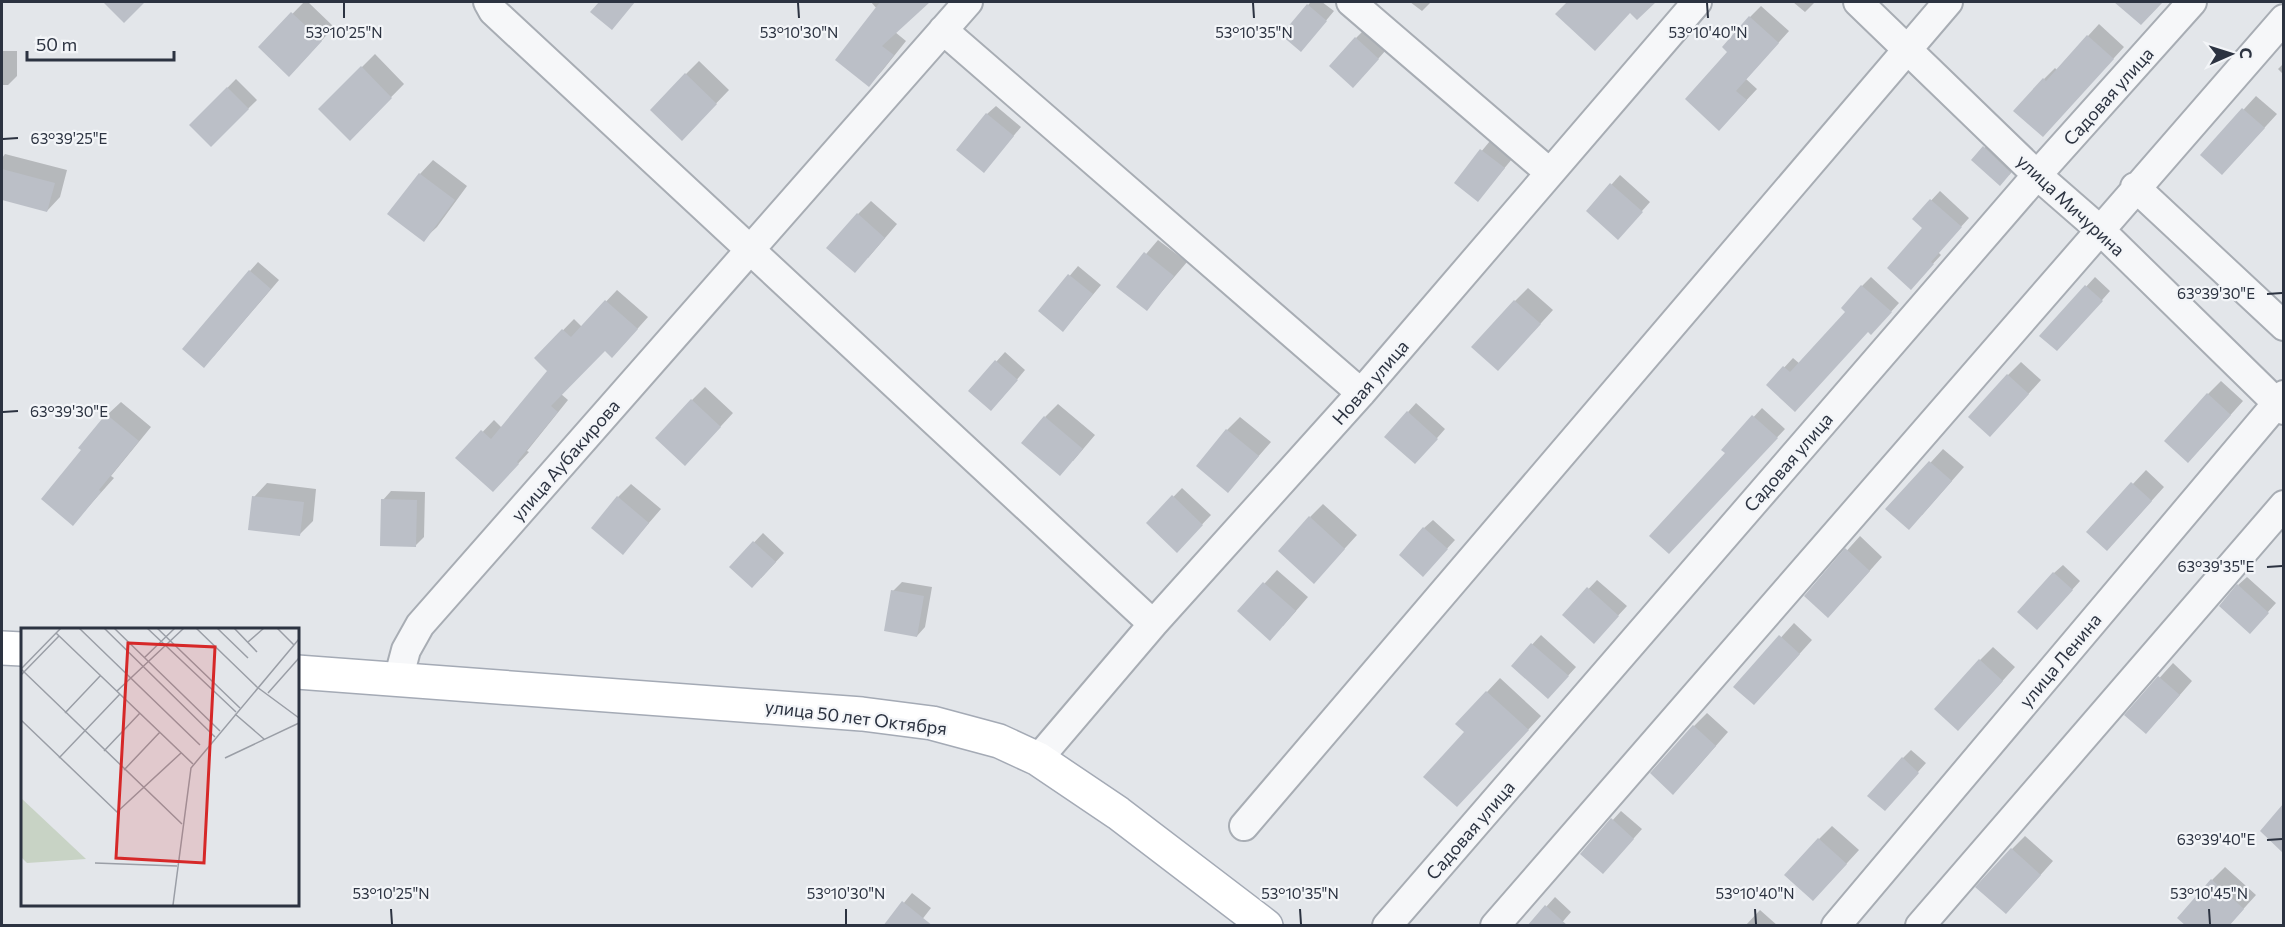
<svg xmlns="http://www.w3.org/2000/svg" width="2285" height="927" font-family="Commissioner,sans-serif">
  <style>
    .shadow { fill: #0003 }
    .building { fill: #bbbfc7 }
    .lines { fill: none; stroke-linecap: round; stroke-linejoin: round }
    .minor-casing { stroke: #a8adb4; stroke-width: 32 }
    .major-casing { stroke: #a4aab5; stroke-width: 36 }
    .minor { stroke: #f6f7f9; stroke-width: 28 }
    .major { stroke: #fff; stroke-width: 33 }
    .ticks { fill: none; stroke: #2c3341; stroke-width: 2 }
    .labels { text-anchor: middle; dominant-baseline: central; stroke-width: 4.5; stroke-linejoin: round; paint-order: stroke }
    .street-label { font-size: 18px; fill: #2c3341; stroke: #f3f5f8 }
    .inset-road { fill: none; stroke: #9a9ea6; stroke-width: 1.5 }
    .view { fill: #d62828; fill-opacity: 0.15; stroke: #d62828; stroke-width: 3 }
    .inset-edge { fill: none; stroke: #2c3341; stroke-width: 3 }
    .ticks-label { font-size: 15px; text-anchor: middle; fill: #2c3341; stroke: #f3f5f8; stroke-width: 4.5; stroke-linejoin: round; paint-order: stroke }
  </style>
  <rect width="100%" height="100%" fill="#e3e6ea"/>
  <path class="shadow" d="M105,2H143L124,21Z
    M304,2H308L334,27L302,62L260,47Z
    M871,2H927L895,32L906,41L882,71L869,85L877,9Z
    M1311,2H1322L1334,11L1309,41L1308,5Z
    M1410,2H1431L1422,11Z
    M1569,2H1654L1637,18L1630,12L1558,14Z
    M1793,2H1815L1805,12Z
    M2123,2H2162L2150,15L2120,4Z
    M1761,6L1789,31L1746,79L1757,89L1730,118L1729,52L1750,17Z
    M2099,24L2124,47L2054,124L2044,79L2055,68L2057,70Z
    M1364,30L1386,50L1362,77L1356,38Z
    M2,51H17V76L8,85H2Z
    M375,54L404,84L350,139L320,109Z
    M699,61L729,90L682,139L686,74Z
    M2284,63V75L2278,69Z
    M236,79L257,100L211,145L191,125Z
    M2256,96L2277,114L2235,160L2202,155Z
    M996,106L1021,127L984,171L987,114Z
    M1993,139L2019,164L2009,175L1973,160Z
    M1490,141L1512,159L1478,200L1456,182Z
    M5,154L67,170L60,197L47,211L2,199V158Z
    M433,160L467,186L437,227L423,240L389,214L420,174Z
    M1620,175L1650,202L1626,229L1588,211Z
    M1940,191L1969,218L1938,252L1941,255L1919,279L1924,228L1914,219Z
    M871,201L897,224L868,258L858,214Z
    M1158,240L1187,262L1147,309L1118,287Z
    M258,262L279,280L213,357L250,271Z
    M1078,266L1101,285L1071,321L1040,311Z
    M1871,277L1899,303L1880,324L1768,385L1793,358L1800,364L1847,311L1862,286Z
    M2095,277L2110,291L2066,341L2041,336Z
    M1528,288L1553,310L1511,356L1515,301Z
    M617,290L648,317L623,345L605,349L561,394L568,400L527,451L529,452L504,479L458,458L494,420L502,428L549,370L536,358L574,319L582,327Z
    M1005,352L1025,370L1000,400L970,391Z
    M2021,362L2041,380L2003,422L2008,375Z
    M2221,381L2243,401L2201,448L2208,394Z
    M705,387L733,413L698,451L692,400Z
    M121,402L151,427L111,476L114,478L73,524L83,450L107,415Z
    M1416,403L1445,429L1423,454L1408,412Z
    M1058,404L1095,435L1073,461L1045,417Z
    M1762,408L1785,429L1677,544L1727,453L1723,450Z
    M1240,417L1271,442L1228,491L1227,430Z
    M1943,449L1964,467L1922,515L1888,509Z
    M2146,470L2164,487L2120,536L2088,532Z
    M267,483L316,489L313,521L300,534L254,497Z
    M631,484L661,509L623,553L618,497Z
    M1182,488L1211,515L1177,551L1148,523Z
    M391,491L425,492L424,537L415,546L383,500Z
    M1323,504L1357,535L1327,568L1310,517Z
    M1433,520L1455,540L1431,566L1424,528Z
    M763,533L784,553L761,578L731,567Z
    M1860,536L1882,557L1841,603L1806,596Z
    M2063,565L2080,581L2046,619L2054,573Z
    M1277,570L1308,597L1283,626L1239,611Z
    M2247,577L2276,603L2258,623L2238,585Z
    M1597,580L1627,606L1602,633L1564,615Z
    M902,582L932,587L925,627L917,636L893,591Z
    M1794,623L1812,640L1767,690L1736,687Z
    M1541,635L1576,667L1557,688L1513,665Z
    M1993,647L2015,667L1971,716L1980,660Z
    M2173,663L2192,681L2159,719L2126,715Z
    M1500,678L1541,716L1470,792L1466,732L1487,692Z
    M1707,713L1728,732L1686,780L1694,726Z
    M1911,750L1926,763L1893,800L1903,758Z
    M2284,807V850L2262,831Z
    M1621,811L1642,829L1611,864L1582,854Z
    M1832,826L1859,850L1826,886L1819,839Z
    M2025,836L2053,861L2019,899L2012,849Z
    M2225,867L2256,895L2228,926L2212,880Z
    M912,893L931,908L917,926H885Z
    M1555,897L1571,912L1559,926H1529Z
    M1760,910L1778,926H1745Z"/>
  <path class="building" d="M103,2H145L124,23Z
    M599,2H635L612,30L590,12Z
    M880,2H930L882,46L894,55L869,87L835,60Z
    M1567,2H1656L1637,20L1630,13L1595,51L1555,14Z
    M2114,2H2163L2141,25Z
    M1307,4L1327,21L1301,52L1281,35Z
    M291,12L322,41L289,77L258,47Z
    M1749,16L1779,43L1736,91L1747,100L1719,131L1685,99L1727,52L1722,47Z
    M2087,35L2114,59L2043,137L2013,111L2043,78L2046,81Z
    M1355,37L1379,59L1353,88L1329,66Z
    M361,66L392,98L350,141L318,109Z
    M685,73L717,104L682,141L650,110Z
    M227,87L249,109L211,147L189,125Z
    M2242,108L2265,128L2222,175L2200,155Z
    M986,113L1014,136L984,173L956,150Z
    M1983,146L2011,173L2000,186L1971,160Z
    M1480,149L1505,168L1478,202L1454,183Z
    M2,169L55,183L47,212L2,200Z
    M419,173L455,200L424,242L387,214Z
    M1610,183L1643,212L1618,240L1586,211Z
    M1930,199L1962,227L1931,262L1934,264L1911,290L1887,268L1922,228L1912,219Z
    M857,213L885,238L855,273L826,248Z
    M1144,252L1174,276L1147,311L1116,287Z
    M249,270L271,289L204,368L182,349Z
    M1068,274L1093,294L1063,332L1038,311Z
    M1861,285L1892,312L1871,335L1868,332L1795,412L1766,385L1783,366L1790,372L1845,312L1841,308Z
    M2085,285L2103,301L2057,351L2039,336Z
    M605,300L638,329L612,358L605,351L551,406L558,412L517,462L519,464L493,492L455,458L481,430L491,439L547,371L534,358L562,329L571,337Z
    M1514,300L1541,324L1498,371L1471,347Z
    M995,360L1018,380L991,411L968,391Z
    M2007,374L2029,394L1990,437L1968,417Z
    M2207,393L2231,415L2188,463L2164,441Z
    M691,399L721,427L685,466L655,438Z
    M1407,411L1438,439L1415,464L1384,437Z
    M106,414L139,441L99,490L101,492L73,526L41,499L81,450L78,448Z
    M1752,415L1778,438L1669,554L1649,536L1725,453L1721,450Z
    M1044,416L1083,449L1060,476L1021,443Z
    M1226,429L1259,456L1228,493L1196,466Z
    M1929,461L1952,481L1909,530L1885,509Z
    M2131,482L2152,501L2107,551L2086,532Z
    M1172,495L1203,525L1177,553L1146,523Z
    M252,496L304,502L300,536L248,530Z
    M617,496L649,523L623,555L591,528Z
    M381,499L417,500L416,547L380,546Z
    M1309,516L1345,549L1314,584L1278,551Z
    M1423,527L1448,549L1423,577L1399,555Z
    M753,541L776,562L752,588L729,567Z
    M1845,548L1870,571L1828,618L1804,596Z
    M2053,572L2073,590L2037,630L2017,612Z
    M1263,582L1296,611L1270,641L1237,611Z
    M2237,584L2269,613L2250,634L2219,606Z
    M1587,587L1619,616L1594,644L1562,615Z
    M891,590L924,596L917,637L884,631Z
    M1779,635L1800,654L1754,705L1733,687Z
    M1531,643L1569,676L1548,699L1511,666Z
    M1979,659L2003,681L1958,731L1934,709Z
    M2158,676L2180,695L2146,734L2124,715Z
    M1486,691L1529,730L1457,807L1423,777L1464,732L1455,724Z
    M1693,725L1716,746L1673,795L1650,773Z
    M1902,757L1919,773L1885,811L1867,796Z
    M2283,804V853L2260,831Z
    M1611,818L1634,839L1603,874L1580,854Z
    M1818,838L1847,864L1813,901L1784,875Z
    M2011,848L2041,875L2006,914L1975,887Z
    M2211,879L2244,909L2229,926H2186L2177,918Z
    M902,901L933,926H883Z
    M1545,905L1568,926H1527Z"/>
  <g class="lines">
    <g class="minor-casing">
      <path id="minor" d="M488,2L493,11L1153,624
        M1351,2L1550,173
        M1858,2L2037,175L2099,229L2284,410
        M943,30L1361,393
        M2135,187L2284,326
        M398,680L406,650L420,625L968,2
        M1038,759L1153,624L1361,393L1697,2
        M1244,826L1948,2
        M1387,926L2037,175L2192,2
        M1495,926L2284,19
        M1836,926L2284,395
        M1920,926L2284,505"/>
    </g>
    <g class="major-casing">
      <path id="major" d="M2,648L22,649
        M297,672L862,714L932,723L999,741L1038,759L1118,813L1266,926"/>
    </g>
    <use href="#minor" class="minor"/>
    <use href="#major" class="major"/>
  </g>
  <path class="ticks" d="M344,3V18M798,3L799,18M1253,3L1254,18M1707,3L1708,18M3,139L18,138M2267,294L2282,293M3,412L18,411M2267,567L2282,566M2267,840L2282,839M391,909L392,924M846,909V924M1300,909L1301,924M1755,909L1756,924M2209,909L2210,924"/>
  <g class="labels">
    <g class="street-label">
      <text transform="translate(2108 96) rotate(-48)">Садовая улица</text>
      <text transform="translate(2071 205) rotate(43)">улица Мичурина</text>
      <text transform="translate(1370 382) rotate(-49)">Новая улица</text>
      <text transform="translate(565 460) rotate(-49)">улица Аубакирова</text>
      <text transform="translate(1788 462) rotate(-49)">Садовая улица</text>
      <text transform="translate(2060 660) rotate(-50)">улица Ленина</text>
      <text transform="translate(856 717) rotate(7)">улица 50 лет Октября</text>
      <text transform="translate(1470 830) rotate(-49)">Садовая улица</text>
    </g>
  </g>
  <g transform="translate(21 628)">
    <rect width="278" height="278" fill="#e3e6ea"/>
    <path d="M0,170L65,231L6,235L0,229Z" fill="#c8d3c5"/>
    <path class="inset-road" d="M58,0L179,117M83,0L194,109M93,0L199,103M126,0L215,84M136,0L219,80M175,0L236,59L278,90M196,0L227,30M213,0L236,24M256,0L273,17M35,5L172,136M227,14L243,0M123,30L154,0M0,41L161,196M0,41L40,0M0,47L38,8M96,63L163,0M247,65L278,30M44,85L80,47M214,86L243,111M0,92L96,184L160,125M83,123L119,85M38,130L99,66M204,130L278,95M103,142L139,104M74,235L156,238M152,277L170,140L278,11"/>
    <path class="view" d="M107,15L194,19L183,235L95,230Z"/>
    <rect width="278" height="278" class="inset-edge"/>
  </g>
  <g class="ticks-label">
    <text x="344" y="38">53°10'25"N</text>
    <text x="799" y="38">53°10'30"N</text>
    <text x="1254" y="38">53°10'35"N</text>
    <text x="1708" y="38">53°10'40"N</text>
    <text x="69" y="144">63°39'25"E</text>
    <text x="2216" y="299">63°39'30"E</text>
    <text x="69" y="417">63°39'30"E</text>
    <text x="2216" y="572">63°39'35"E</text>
    <text x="2216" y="845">63°39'40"E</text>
    <text x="391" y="899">53°10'25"N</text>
    <text x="846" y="899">53°10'30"N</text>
    <text x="1300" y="899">53°10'35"N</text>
    <text x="1755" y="899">53°10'40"N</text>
    <text x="2209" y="899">53°10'45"N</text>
  </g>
  <rect width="2285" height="927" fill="none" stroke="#2c3341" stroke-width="6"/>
  <g transform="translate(2231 54) rotate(87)" stroke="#f3f5f8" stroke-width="4.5" paint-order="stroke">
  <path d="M0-4.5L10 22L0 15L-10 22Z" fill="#2c3341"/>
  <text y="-9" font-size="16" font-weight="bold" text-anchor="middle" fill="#2c3341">С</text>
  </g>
  <path d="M27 51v9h147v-9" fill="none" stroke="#2c3341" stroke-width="3"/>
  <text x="36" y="51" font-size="18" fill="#2c3341" stroke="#f3f5f8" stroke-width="4.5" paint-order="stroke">50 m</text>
</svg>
